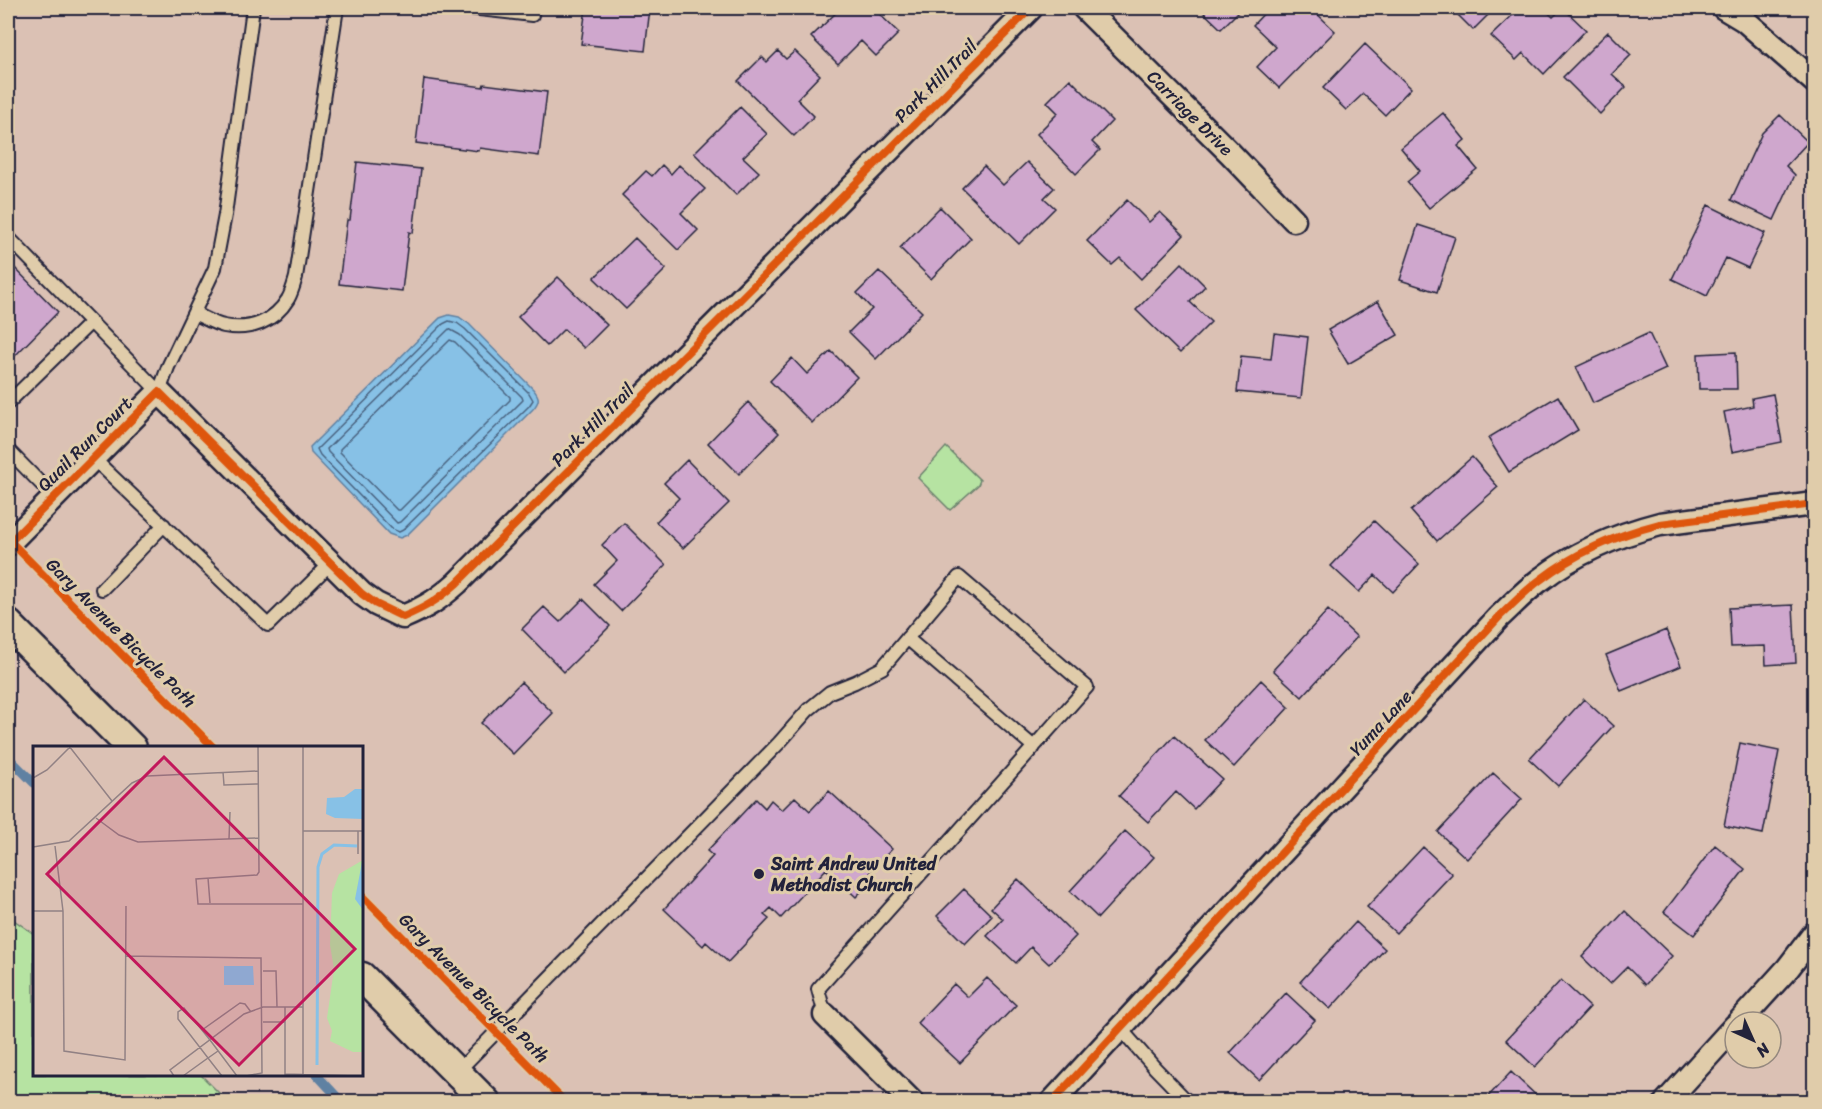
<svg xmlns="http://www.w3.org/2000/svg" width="1822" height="1109" font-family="Sriracha,sans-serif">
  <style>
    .green { fill: #b6e3a2; stroke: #6c826e; stroke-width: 1.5 }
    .water { fill: #87c1e6; stroke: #5f81a2; stroke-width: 1.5 }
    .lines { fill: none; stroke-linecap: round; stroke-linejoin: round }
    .shore { stroke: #4a627f; stroke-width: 1.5 }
    .stream { stroke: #5f81a2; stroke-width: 9 }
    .building { fill: #cfa7cd; stroke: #22223b; stroke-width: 1.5 }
    .service-casing { stroke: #22223b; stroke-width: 16 }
    .minor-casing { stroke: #22223b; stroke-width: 27 }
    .tertiary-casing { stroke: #22223b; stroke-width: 33 }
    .service { stroke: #e0ccaa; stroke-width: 12 }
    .minor { stroke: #e0ccaa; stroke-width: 22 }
    .tertiary { stroke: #e0ccaa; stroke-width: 28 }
    .cycleway-casing { stroke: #e0ccaa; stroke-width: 11 }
    .cycleway { stroke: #de560e; stroke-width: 8 }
    .poi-dot { fill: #22223b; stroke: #e0ccaa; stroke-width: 2 }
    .labels { text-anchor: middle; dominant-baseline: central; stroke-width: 6; stroke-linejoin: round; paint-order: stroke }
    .street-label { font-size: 18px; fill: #22223b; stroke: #e0ccaa }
    .poi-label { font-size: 18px; font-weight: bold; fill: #22223b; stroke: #e0ccaa; text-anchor: start }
    .inset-river { fill: none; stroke: #87c1e6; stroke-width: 3 }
    .inset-road { fill: none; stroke: #918184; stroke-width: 1.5 }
    .view { fill: #c2185b; fill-opacity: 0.15; stroke: #c2185b; stroke-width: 3 }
    .inset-edge { fill: none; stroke: #22223b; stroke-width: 3 }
  </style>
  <rect width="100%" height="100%" fill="#dbc1b4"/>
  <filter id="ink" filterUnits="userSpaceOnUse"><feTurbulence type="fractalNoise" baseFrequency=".0167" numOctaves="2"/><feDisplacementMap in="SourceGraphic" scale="12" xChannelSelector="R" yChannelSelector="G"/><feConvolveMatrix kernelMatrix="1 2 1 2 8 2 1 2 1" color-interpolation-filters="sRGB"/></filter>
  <g filter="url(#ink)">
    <path class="green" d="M946,447L980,480L978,485L950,510L918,478Z
      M8,916L34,934V1074L201,1075L227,1101H8Z"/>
    <path class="water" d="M449,315L459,317L469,324L533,389C540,397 540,401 533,409L407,535L400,538L389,534L311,453L310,447L440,318Z"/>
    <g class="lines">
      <path class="shore" d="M449,321L457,323L465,329L529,393L533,400L529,406L403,530L399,532L392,529L320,455L317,449L443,324Z
        M449,329L460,335L522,397L523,400L400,522L397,523L328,452L327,449Z
        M450,340L455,342L510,397V400L400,510H397L340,452V449Z"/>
      <path class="stream" d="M8,757L34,783
        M316,1074L342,1102"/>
    </g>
    <path class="building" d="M586,8H650L645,51L581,44Z
      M841,8H873L899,33L876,56L861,41L838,64L811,37Z
      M1199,8H1242L1221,29Z
      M1269,8H1311L1335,31L1279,88L1257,67L1276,47L1253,25Z
      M1451,8H1495L1473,30Z
      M1520,8H1543L1553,17L1563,8L1586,30L1544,74L1523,53L1516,60L1491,36Z
      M1608,32L1631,55L1612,74L1626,87L1600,114L1563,77Z
      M1365,44L1411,88L1385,115L1363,94L1346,110L1323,88Z
      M778,51L786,59L795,51L820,75L797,99L814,116L794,136L738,81L762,57L767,62Z
      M424,79L483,87L484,84L547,92L539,156L480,148L479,151L416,143Z
      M1070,79L1112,121L1092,142L1100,150L1076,174L1037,134L1058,113L1047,102Z
      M740,107L767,134L743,157L759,172L736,195L694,153Z
      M1443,113L1465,140L1458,146L1477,169L1429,208L1407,182L1420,171L1401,148Z
      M1780,115L1808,142L1786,166L1795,175L1774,220L1731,200L1762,133Z
      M357,162L421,169L413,233L409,232L402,291L339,284L347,220H350Z
      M1027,162L1054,188L1044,198L1055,208L1019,244L962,188L984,166L1003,185Z
      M662,165L671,174L679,165L705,189L681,213L698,230L678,250L622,195L646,171L652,176Z
      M1127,200L1149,222L1160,212L1184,235L1141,279L1120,258L1112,265L1087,241Z
      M1708,205L1765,233L1748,268L1726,258L1707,296L1672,279Z
      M940,207L971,238L931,279L900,248Z
      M1418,225L1455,237L1437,292L1400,280Z
      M635,238L666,269L626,309L594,278Z
      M8,261L58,312L8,363Z
      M1182,263L1205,286L1190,302L1211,322L1180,353L1136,310Z
      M879,271L922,312L876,359L849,332L872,309L857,293Z
      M558,277L607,325L584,348L564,329L547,346L518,317Z
      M1378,301L1398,335L1348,364L1328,330Z
      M1274,333L1308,337L1301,398L1237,392L1241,356L1271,359Z
      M1649,333L1666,369L1593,403L1576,367Z
      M831,351L857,377L812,423L770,381L792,358L807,374Z
      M1736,352L1737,389H1699L1698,354Z
      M1773,394L1782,442L1732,452L1724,412L1753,406L1752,398Z
      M1558,396L1578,430L1509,472L1488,438Z
      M748,402L779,433L739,474L708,443Z
      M1472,457L1498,487L1437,541L1411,511Z
      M687,460L729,503L683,548L656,522L679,498L664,483Z
      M1374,521L1419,564L1393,592L1375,575L1359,592L1331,566Z
      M624,523L666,565L621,611L594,584L617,561L602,545Z
      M583,599L610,626L564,672L522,629L544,607L560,622Z
      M1793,605L1796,663L1766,665L1765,646L1731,647L1729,608Z
      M1328,610L1357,637L1302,697L1273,670Z
      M1666,630L1681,666L1621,691L1606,655Z
      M1261,680L1289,707L1234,767L1205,740Z
      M521,682L553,713L513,754L481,723Z
      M1584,699L1613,726L1558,786L1529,759Z
      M1174,736L1222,779L1194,809L1176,792L1148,822L1119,796Z
      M1740,743L1779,751L1763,834L1724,826Z
      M1493,773L1522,799L1467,859L1438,832Z
      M829,791L892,849L870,872L875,877L856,897L826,869L781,918L771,908L764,915L769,919L728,962L706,942L703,946L664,909L713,856L707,851L756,799L765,808L771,800L782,810L795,797L810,811Z
      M1125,831L1154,857L1098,918L1070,891Z
      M1715,845L1745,869L1694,935L1664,912Z
      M1423,847L1452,874L1396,933L1367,907Z
      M1018,879L1076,936L1049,964L1031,947L1016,963L987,936L1003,919L991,908Z
      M964,889L992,916L965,944L937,916Z
      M1625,911L1672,956L1645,985L1627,967L1610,984L1582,957Z
      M1356,922L1385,949L1330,1009L1300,982Z
      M987,978L1016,1005L960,1063L917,1023L954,984L968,997Z
      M1561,980L1590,1007L1535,1067L1506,1040Z
      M1286,993L1315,1020L1259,1080L1230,1053Z
      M1511,1072L1540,1099L1537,1102H1483Z"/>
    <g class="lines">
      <g class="service-casing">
        <path id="service" d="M470,8L532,15L533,8
          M8,237L159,392L168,367L215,268L225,215L253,8
          M194,313C203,317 214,324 224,326C250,331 274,322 288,299C292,292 294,284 296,277L337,8
          M8,403L91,322
          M8,450L54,497
          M93,458L268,625L331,563
          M102,589L164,525
          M907,638L1034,747
          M1120,1028L1155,1068L1188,1102
          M457,1072L779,743L808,710L830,692L855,682L882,668L959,577L1087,687L818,989L825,1015"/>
      </g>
      <g class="minor-casing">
        <path id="minor" d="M1084,8L1230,153L1294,220
          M1724,8L1744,20L1814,81
          M8,544L159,392L362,594L376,604L403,617C427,607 439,599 457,583L1031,8
          M825,1015L912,1102
          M1739,1022L1788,968L1814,934
          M1052,1102L1499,617C1512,605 1525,591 1540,580C1576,552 1617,535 1660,524L1814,504
          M1666,1102L1735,1026"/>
      </g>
      <g class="tertiary-casing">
        <path id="tertiary" d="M8,624L132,748
          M362,977L486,1102"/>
      </g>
      <use href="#service" class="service"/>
      <use href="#minor" class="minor"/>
      <use href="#tertiary" class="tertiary"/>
      <g class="cycleway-casing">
        <path id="cycleway" d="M8,539L214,748
          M8,544L159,392L362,594L376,604L403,617C427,607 439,599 457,583L1031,8
          M362,896L565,1102
          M1052,1102L1499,617C1512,605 1525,591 1540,580C1576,552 1617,535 1660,524L1814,504"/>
      </g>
      <use href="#cycleway" class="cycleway"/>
    </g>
  </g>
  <circle class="poi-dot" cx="759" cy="874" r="6"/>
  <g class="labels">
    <g class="street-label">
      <text transform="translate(936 81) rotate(-45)">Park Hill Trail</text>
      <text transform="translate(1190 113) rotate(45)">Carriage Drive</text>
      <text transform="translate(593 425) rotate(-45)">Park Hill Trail</text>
      <text transform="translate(85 444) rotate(-45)">Quail Run Court</text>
      <text transform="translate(121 633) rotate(45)">Gary Avenue Bicycle Path</text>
      <text transform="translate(1381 723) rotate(-47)">Yuma Lane</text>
      <text transform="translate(474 988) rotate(45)">Gary Avenue Bicycle Path</text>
    </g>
    <g class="poi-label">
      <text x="771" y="864">Saint Andrew United<tspan x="771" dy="21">Methodist Church</tspan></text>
    </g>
  </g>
  <g transform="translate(33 746)">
    <rect width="330" height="330" fill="#dbc1b4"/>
    <path d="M330,114V306H320L297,295L299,285L294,272L301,223L297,199L299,147L306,128Z" fill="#b6e3a2"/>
    <path d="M322,43H330V73L302,72L293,68L294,52L311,51ZM330,111V164L322,153ZM191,220H220L221,239H191Z" fill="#87c1e6"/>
    <path class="inset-river" d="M284,319L285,121L289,108L301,99L324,100"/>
    <path class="inset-road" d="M36,0L79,55M225,0L226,126L224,129L163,133L165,158H270M270,0V330M190,26L191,39L225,38M0,32L14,24L38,0M63,72L86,89L105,96L226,92M270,85H330M325,85V108M196,93L197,66M22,100L30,165L31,305L92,314L93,160M0,101L36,95L99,37L114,30L225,25M175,132L177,157M0,165H30M92,210L228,212L229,327L213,330M230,225H243L244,261M230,276H252M169,284L207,257L212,258L218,266M185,305L175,312L145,273V266L151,262L177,294L204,330M252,328L324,330M141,330L137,324L211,268L230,261H270M150,330L175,312L189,330M252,330V261"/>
    <path class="view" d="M131,11L322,203L206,319L14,128Z"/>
    <rect width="330" height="330" class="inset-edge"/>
  </g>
  <rect width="1822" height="1109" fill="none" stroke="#e0ccaa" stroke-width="30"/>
  <rect x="15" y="15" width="1792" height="1079" fill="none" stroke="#22223b" stroke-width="2" filter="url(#ink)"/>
  <g transform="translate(1753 1040) rotate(135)"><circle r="28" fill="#e0ccaa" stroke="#94887e" stroke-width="1.5"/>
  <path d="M0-4.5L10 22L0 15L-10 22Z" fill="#22223b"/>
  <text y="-9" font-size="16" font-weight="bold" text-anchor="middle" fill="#22223b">N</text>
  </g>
</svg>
